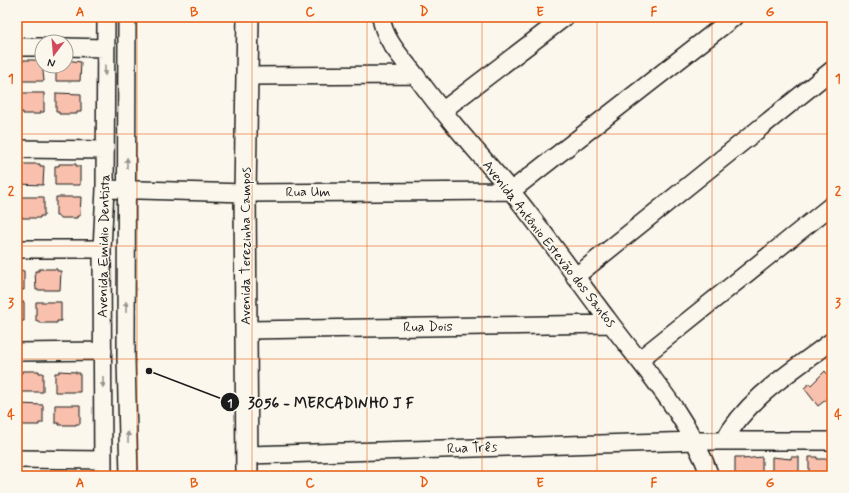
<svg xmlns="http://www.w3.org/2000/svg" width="849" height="493" font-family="Mynerve,sans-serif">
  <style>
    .building { fill: #f8c0ad; stroke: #1c1c1c }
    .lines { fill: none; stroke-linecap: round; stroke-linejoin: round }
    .minor-casing { stroke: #1c1c1c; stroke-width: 20 }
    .tertiary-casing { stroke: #1c1c1c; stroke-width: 24 }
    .minor { stroke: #fbf7ec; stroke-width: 17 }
    .tertiary { stroke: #fbf7ec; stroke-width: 21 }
    .oneway { fill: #97948e }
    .grid { fill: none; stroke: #e8590c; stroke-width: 1; stroke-opacity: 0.55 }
    .labels { text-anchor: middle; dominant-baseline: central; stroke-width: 3; stroke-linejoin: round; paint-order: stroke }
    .street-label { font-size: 14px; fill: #1c1c1c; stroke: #fbf7ec }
    .leader { fill: none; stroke: #1c1c1c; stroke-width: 1.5 }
    .callout-dot { fill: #1c1c1c; stroke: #fbf7ec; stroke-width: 1.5 }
    .mark-label { font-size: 12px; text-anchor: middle; font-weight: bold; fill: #fff }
    .callout-label { font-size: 15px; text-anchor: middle; font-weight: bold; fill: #1c1c1c; stroke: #fbf7ec; stroke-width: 3; stroke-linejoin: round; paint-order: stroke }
    .neatline { fill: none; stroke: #e8590c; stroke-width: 1.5 }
    .grid-label { font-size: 13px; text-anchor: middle; font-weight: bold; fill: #e8590c }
  </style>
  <rect width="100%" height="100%" fill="#fbf7ec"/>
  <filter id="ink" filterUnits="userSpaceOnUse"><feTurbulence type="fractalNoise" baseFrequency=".025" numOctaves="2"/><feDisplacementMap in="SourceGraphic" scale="8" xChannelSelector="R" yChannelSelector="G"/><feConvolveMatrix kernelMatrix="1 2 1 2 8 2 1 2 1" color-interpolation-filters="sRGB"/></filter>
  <g filter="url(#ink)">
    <path class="building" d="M23,60H40L42,62L44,81H19V62H23Z
      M66,60L81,62L80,81H56V66H66Z
      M19,93H44V112H40V114H23V112H19Z
      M56,93L81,94V112H77V114H59V112H56Z
      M22,164H40V166H44L43,185L19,184L18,166H22Z
      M59,164H76V166H80V185H55V166H59Z
      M19,197H44V216H40V218H22V216H19Z
      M56,197H81L80,216H77V218H59V216H56Z
      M17,269L24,271V290L17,289Z
      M39,269H57V271H61L60,290H36L35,271H39Z
      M17,302H24V321H20V323H17Z
      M36,302H61V321H57V323H39V321H36Z
      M22,371H39V373H43V392H18V373H22Z
      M59,371L76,372V373H80V392H55V373H59Z
      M825,371L832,380V395L818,406L804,388L810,383L811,385Z
      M18,404L43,405V423H39V425H22V423H18Z
      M55,405H80V424H76V425H59V423H55Z
      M735,457H743V459L762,457V476H735Z
      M772,457L791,459V457H799V476H772Z
      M809,457H817V459H828V457H832V476H809Z"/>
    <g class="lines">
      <g class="minor-casing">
        <path id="minor" d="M127,17L126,359L129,476
          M381,17C384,40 402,58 416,76C442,112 471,145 500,178C539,223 572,273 608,320C645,370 689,417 710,476
          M17,47H42
          M66,47L105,48
          M248,76L415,75
          M442,111L565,17
          M17,149L105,150
          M105,189L245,193L511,191L734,17
          M17,249H102
          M575,277L832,70
          M247,330L610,324
          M17,352L103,351
          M639,360L832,205
          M724,441C747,398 794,370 832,341
          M247,455L696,441H832
          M17,459L103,460
          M103,476L102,249L105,189L106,17"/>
      </g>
      <g class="tertiary-casing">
        <path id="tertiary" d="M247,476L245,193L248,17"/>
      </g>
      <use href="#minor" class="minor"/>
      <use href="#tertiary" class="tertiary"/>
    </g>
    <defs><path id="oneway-solid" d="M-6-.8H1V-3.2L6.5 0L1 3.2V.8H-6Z"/></defs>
    <g class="oneway">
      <use href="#oneway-solid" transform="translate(105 70) rotate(90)"/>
      <use href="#oneway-solid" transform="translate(127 163) rotate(-89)"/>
      <use href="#oneway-solid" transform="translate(126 307) rotate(-90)"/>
      <use href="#oneway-solid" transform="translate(103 382) rotate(90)"/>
      <use href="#oneway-solid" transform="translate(128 437) rotate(-91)"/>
    </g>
  </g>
  <path class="grid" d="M137,17V476M252,17V476M367,17V476M482,17V476M597,17V476M712,17V476M17,134H832M17,246H832M17,359H832"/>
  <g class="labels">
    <g class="street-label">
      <text x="308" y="192">Rua Um</text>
      <text transform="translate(549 244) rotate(52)">Avenida Antônio Estevão dos Santos</text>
      <text transform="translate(104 246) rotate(-89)">Avenida Emidio Dentista</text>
      <text transform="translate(246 246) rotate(-90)">Avenida Terezinha Campos</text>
      <text transform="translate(428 327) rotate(-1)">Rua Dois</text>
      <text transform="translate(472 448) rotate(-2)">Rua Três</text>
    </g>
  </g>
  <path class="leader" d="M149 371L230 402"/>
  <g class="callout-dot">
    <circle cx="149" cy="371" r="4"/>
    <circle cx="230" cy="402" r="10"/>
  </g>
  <g class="mark-label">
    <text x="230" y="407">1</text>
  </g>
  <g class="callout-label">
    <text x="331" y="408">3056 - MERCADINHO J F</text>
  </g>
  <rect width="849" height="493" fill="none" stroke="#fbf7ec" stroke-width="44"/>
  <g transform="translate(54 54) rotate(196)"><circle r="19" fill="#fbf7ec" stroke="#a29f99"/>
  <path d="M0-3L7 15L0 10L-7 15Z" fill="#d1495b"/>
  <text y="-6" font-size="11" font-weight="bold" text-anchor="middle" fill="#1c1c1c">N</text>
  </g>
  <rect x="22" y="22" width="805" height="449" class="neatline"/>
  <g class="grid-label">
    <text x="80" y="16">A</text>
    <text x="194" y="16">B</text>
    <text x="310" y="16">C</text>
    <text x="424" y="16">D</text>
    <text x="540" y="16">E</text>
    <text x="654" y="16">F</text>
    <text x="770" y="16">G</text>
    <text x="11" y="83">1</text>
    <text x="838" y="83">1</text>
    <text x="11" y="195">2</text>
    <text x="838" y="195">2</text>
    <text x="11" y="307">3</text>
    <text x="838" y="307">3</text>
    <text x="11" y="419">4</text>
    <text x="838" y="419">4</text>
    <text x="80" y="487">A</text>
    <text x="194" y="487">B</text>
    <text x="310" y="487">C</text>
    <text x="424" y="487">D</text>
    <text x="540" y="487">E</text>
    <text x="654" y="487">F</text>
    <text x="770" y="487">G</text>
  </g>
</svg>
